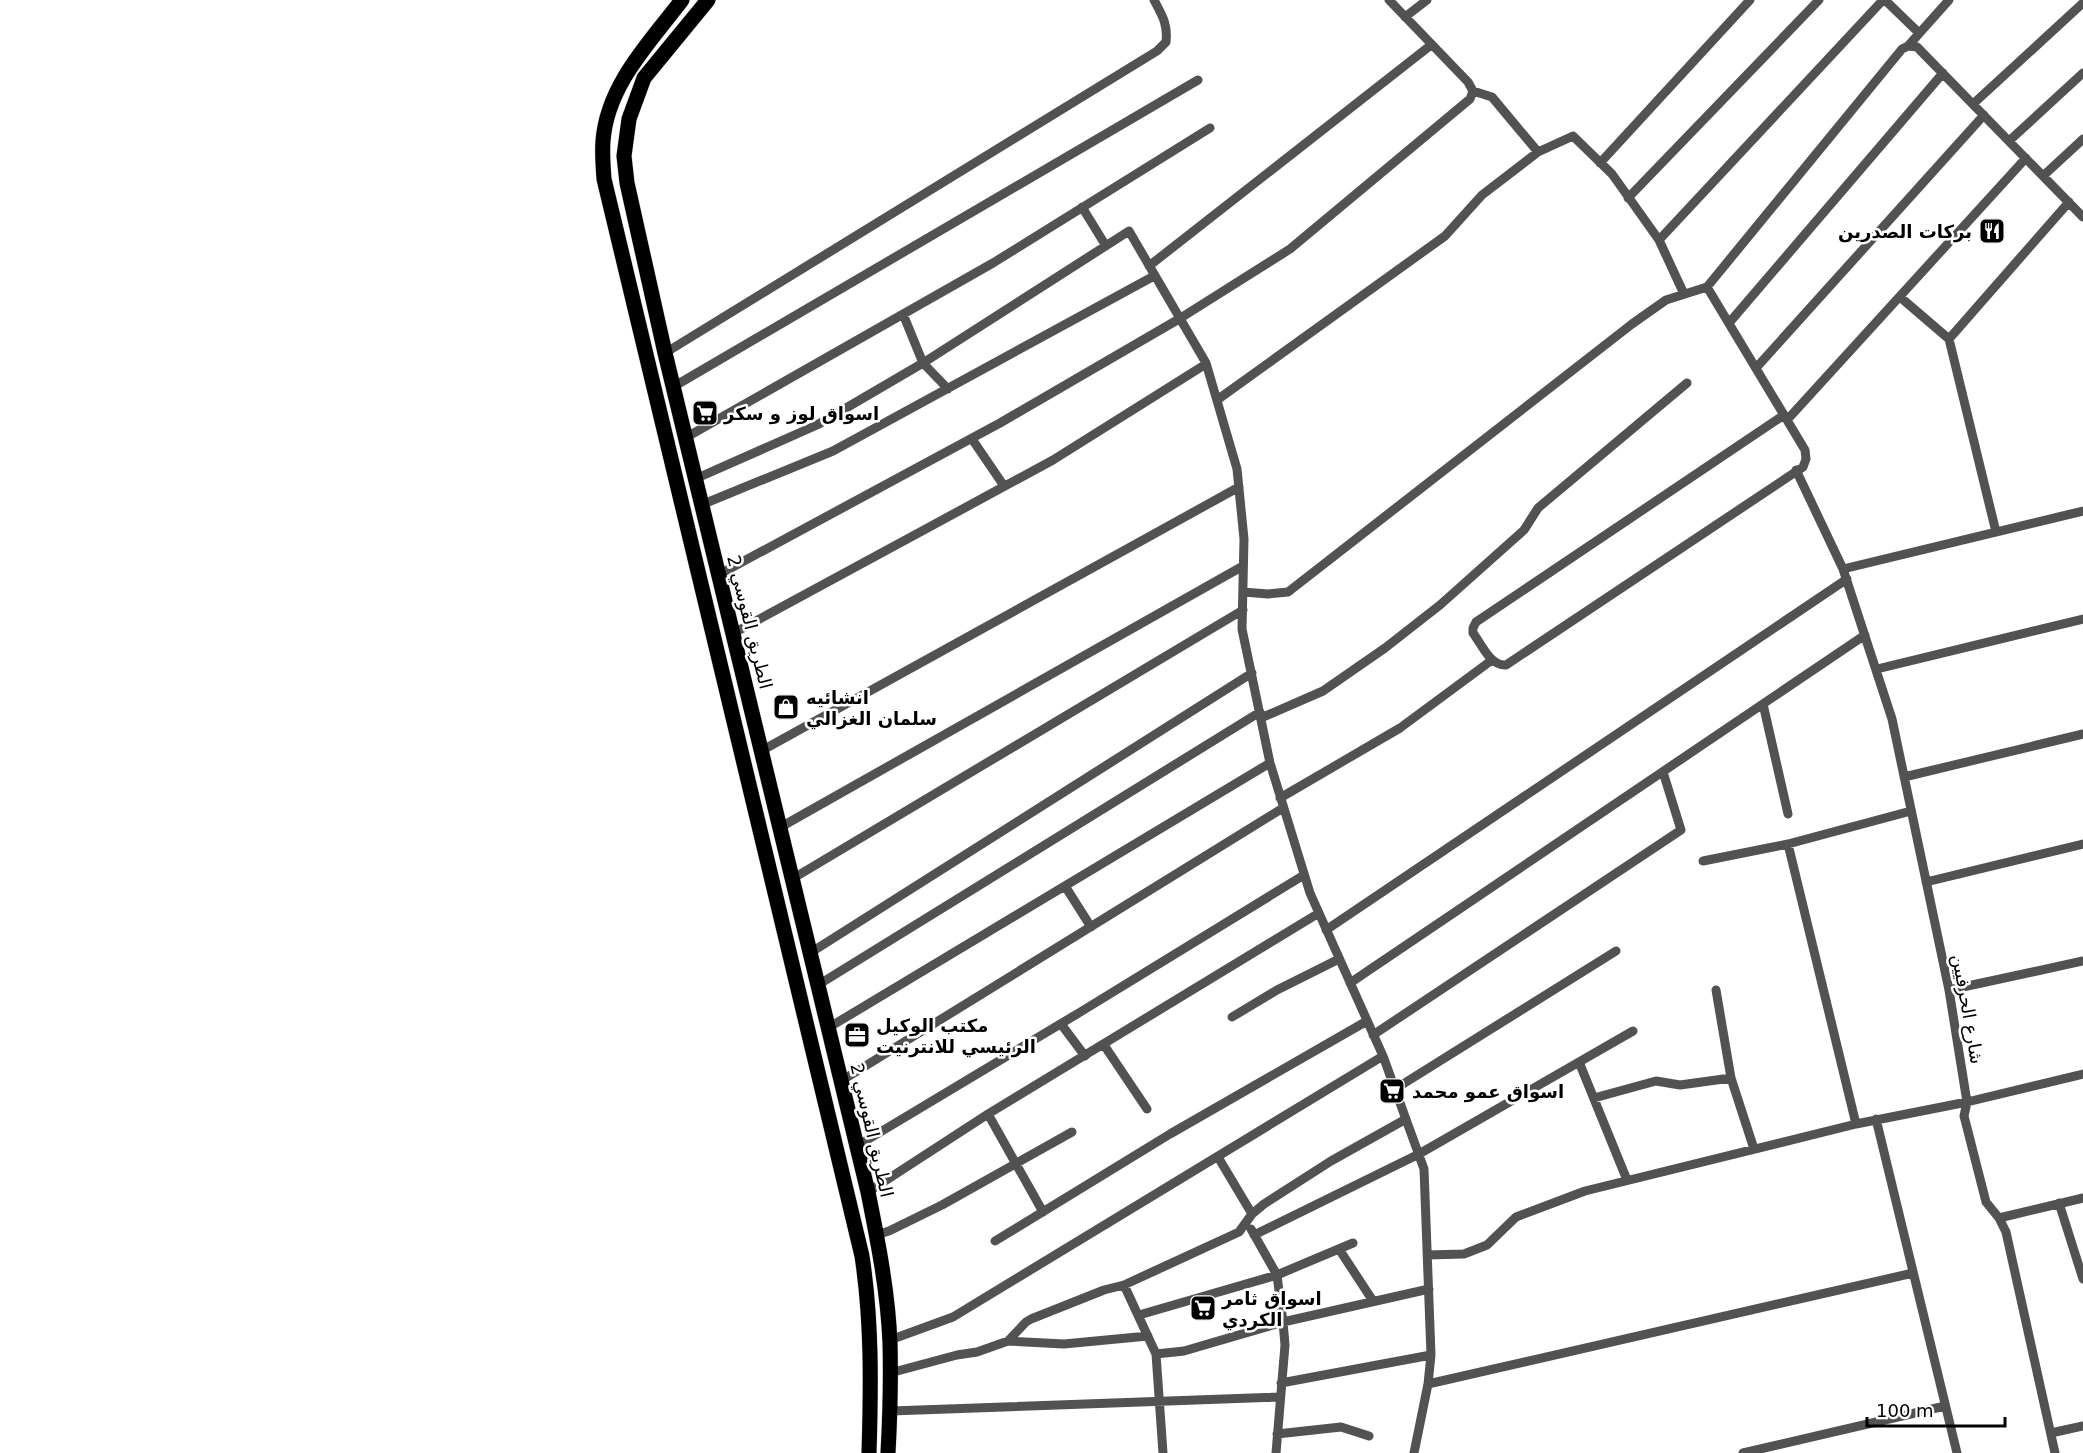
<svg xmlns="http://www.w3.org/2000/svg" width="2083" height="1453" font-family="'DejaVu Sans','Noto Sans Arabic',sans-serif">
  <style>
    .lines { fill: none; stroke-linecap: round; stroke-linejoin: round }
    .trunk-casing { stroke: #dbdbdb; stroke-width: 16 }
    .minor { stroke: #525252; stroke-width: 9 }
    .trunk { stroke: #000; stroke-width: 15 }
    .labels { text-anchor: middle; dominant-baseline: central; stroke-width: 5; stroke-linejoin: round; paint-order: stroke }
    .poi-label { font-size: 18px; font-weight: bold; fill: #000; stroke: #fff; text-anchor: start }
    .street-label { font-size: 18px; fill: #000; stroke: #fff }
  </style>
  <rect width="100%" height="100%" fill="#fff"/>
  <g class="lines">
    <g class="trunk-casing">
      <path id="trunk" d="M682,0C650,42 607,85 603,141C602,153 603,166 604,179L862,1256C872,1322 871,1387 869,1453
        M708,0L644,78L629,119L624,156L627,183L665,353L868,1192C878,1242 888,1292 890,1343C891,1379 890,1416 888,1453"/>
    </g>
    <path class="minor" d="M1885,0L1919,33
      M1405,17L1427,0
      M1908,46L1917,47L2083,217
      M1473,91L1492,97L1538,152
      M1973,104L2083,3
      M2009,141L2083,73
      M1600,163L1750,0
      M2043,176L2083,139
      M1628,198L1819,0
      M1082,207L1106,246
      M1659,240L1883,0
      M1149,266L1431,45
      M1707,287L1805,450L1806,459L1803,467L1506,665C1490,666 1482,645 1473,633V628L1476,622L1784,415
      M1900,297L1949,339L1996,532
      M903,314L923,363L948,389
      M1729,323L1943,73
      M1949,339L2069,202
      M665,353L1157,51L1166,42C1168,24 1162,15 1154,0
      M1756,368L1984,115
      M673,387L1198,80
      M1217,400L1445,236L1482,195L1538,152L1573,136L1612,174L1659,240L1684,294
      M1787,420L2026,158
      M685,438L993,263L1210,128
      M972,439L1004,486
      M1796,470L1843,569L1892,719L1949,990L1967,1102L1964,1116L1986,1202L1999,1218L2006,1232L2055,1453
      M695,479L817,425L923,363L1129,231L1206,363L1237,469L1244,539L1242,629L1270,763L1310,893L1383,1056L1424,1169L1431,1355L1428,1384L1414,1453
      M701,505L833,451L1154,276
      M1843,569L2083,511
      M718,575L1000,423L1179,319L1290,249L1470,99L1473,91L1468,82L1389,0
      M1243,592L1268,594L1288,592L1632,324L1666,300L1707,287L1902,49L1908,46L1949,0
      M732,634L1053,460L1206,364
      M1877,669L2083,619
      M1763,704L1788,814
      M1261,718L1323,691L1385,648L1440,605L1524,530L1538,508L1687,383
      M761,751L1239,487
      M1904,777L2083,734
      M1280,798L1400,728L1492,660
      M779,828L1243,566
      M1788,844L1856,1124
      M1703,861L1788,844L1911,811
      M792,879L1243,610
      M1926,882L2083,844
      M1065,886L1091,927
      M1326,930L1847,579
      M810,953L1252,673
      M1350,983L1865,635
      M818,985L1260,712
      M1716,990L1731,1078L1754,1149
      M1949,990L2083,961
      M1232,1017L1277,990L1339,959
      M1061,1024L1085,1056
      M828,1028L1270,763
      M1373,1035L1681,830L1663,772
      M1104,1045L1147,1109
      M1579,1062L1627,1180
      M841,1081L1283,808
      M1395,1089L1616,951
      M1594,1098L1656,1081L1680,1085L1731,1078
      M988,1114L1043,1212
      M1876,1119L1957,1453
      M857,1146L1082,1011L1304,875
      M1218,1157L1252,1214
      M868,1192L988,1114L1319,913
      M2059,1203L2083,1279
      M1999,1218L2083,1198
      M1251,1229L1277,1275L1283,1322L1285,1345L1276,1453
      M876,1235L889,1231L942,1205L1072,1132
      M1254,1235L1419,1154L1633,1031
      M995,1241L1170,1134L1367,1021
      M1339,1249L1373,1301
      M1428,1255L1464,1254L1487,1245L1516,1217L1585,1191L1856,1124L1967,1102L2083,1074
      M1124,1285L1156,1354L1163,1453
      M1139,1315L1277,1275L1353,1243
      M890,1340L953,1317L1383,1056
      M1008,1341L1026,1322L1031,1319L1104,1290L1124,1285L1239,1232L1252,1214L1264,1204L1331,1161L1406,1119
      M1156,1354L1184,1351L1283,1322L1429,1289
      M890,1373L957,1355L977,1352L1008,1341L1064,1344L1148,1336
      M1281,1383L1431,1355
      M1428,1384L1913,1273
      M891,1411L1280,1397
      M2051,1433L2083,1426
      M1277,1434L1341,1427L1369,1436
      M1743,1453L1945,1406"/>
    <use href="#trunk" class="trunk"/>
  </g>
  <defs>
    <g id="restaurant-square" transform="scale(1.35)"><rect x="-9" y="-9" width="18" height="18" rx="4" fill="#000" stroke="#fff"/><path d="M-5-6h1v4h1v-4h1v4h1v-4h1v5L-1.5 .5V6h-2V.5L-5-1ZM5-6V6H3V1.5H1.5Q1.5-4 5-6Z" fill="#fff"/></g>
    <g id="supermarket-square" transform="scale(1.35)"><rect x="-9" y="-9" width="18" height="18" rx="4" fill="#000" stroke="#fff"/><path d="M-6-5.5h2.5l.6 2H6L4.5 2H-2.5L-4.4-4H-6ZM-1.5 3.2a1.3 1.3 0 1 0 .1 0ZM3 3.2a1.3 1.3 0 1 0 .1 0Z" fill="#fff"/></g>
    <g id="shop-square" transform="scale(1.35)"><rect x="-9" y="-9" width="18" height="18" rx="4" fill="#000" stroke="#fff"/><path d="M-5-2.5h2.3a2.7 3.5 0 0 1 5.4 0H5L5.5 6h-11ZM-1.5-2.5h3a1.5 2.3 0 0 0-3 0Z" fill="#fff"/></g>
    <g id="office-square" transform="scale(1.35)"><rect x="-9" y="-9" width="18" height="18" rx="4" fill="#000" stroke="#fff"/><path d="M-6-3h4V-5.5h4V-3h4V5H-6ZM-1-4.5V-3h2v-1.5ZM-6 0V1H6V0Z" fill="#fff"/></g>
  </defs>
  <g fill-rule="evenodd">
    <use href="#restaurant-square" x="1992" y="231"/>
    <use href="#supermarket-square" x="705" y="413"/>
    <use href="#shop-square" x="786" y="707"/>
    <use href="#office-square" x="857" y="1035"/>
    <use href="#supermarket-square" x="1392" y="1091"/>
    <use href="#supermarket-square" x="1203" y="1308"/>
  </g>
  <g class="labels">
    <g class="poi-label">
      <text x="1972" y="231" text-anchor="end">بركات الصدرين</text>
      <text x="724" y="413">اسواق لوز و سكر</text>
      <text x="806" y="697">انشائيه<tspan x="806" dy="21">سلمان الغزالي</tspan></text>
      <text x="876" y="1025">مكتب الوكيل<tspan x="876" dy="21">الرئيسي للانترنيت</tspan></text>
      <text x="1412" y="1091">اسواق عمو محمد</text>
      <text x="1222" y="1298">اسواق ثامر<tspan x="1222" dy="21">الكردي</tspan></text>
    </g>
    <g class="street-label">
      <text transform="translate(750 622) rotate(76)">الطريق القوسي 2</text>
      <text transform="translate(1968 1009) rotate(80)">شارع الحرفيين</text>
      <text transform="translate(872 1130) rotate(77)">الطريق القوسي 2</text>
    </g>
  </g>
  <path d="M1867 1417v9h138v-9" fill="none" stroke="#000000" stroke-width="3"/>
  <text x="1876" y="1417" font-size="18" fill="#000000" stroke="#ffffff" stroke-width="4.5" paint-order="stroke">100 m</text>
</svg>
